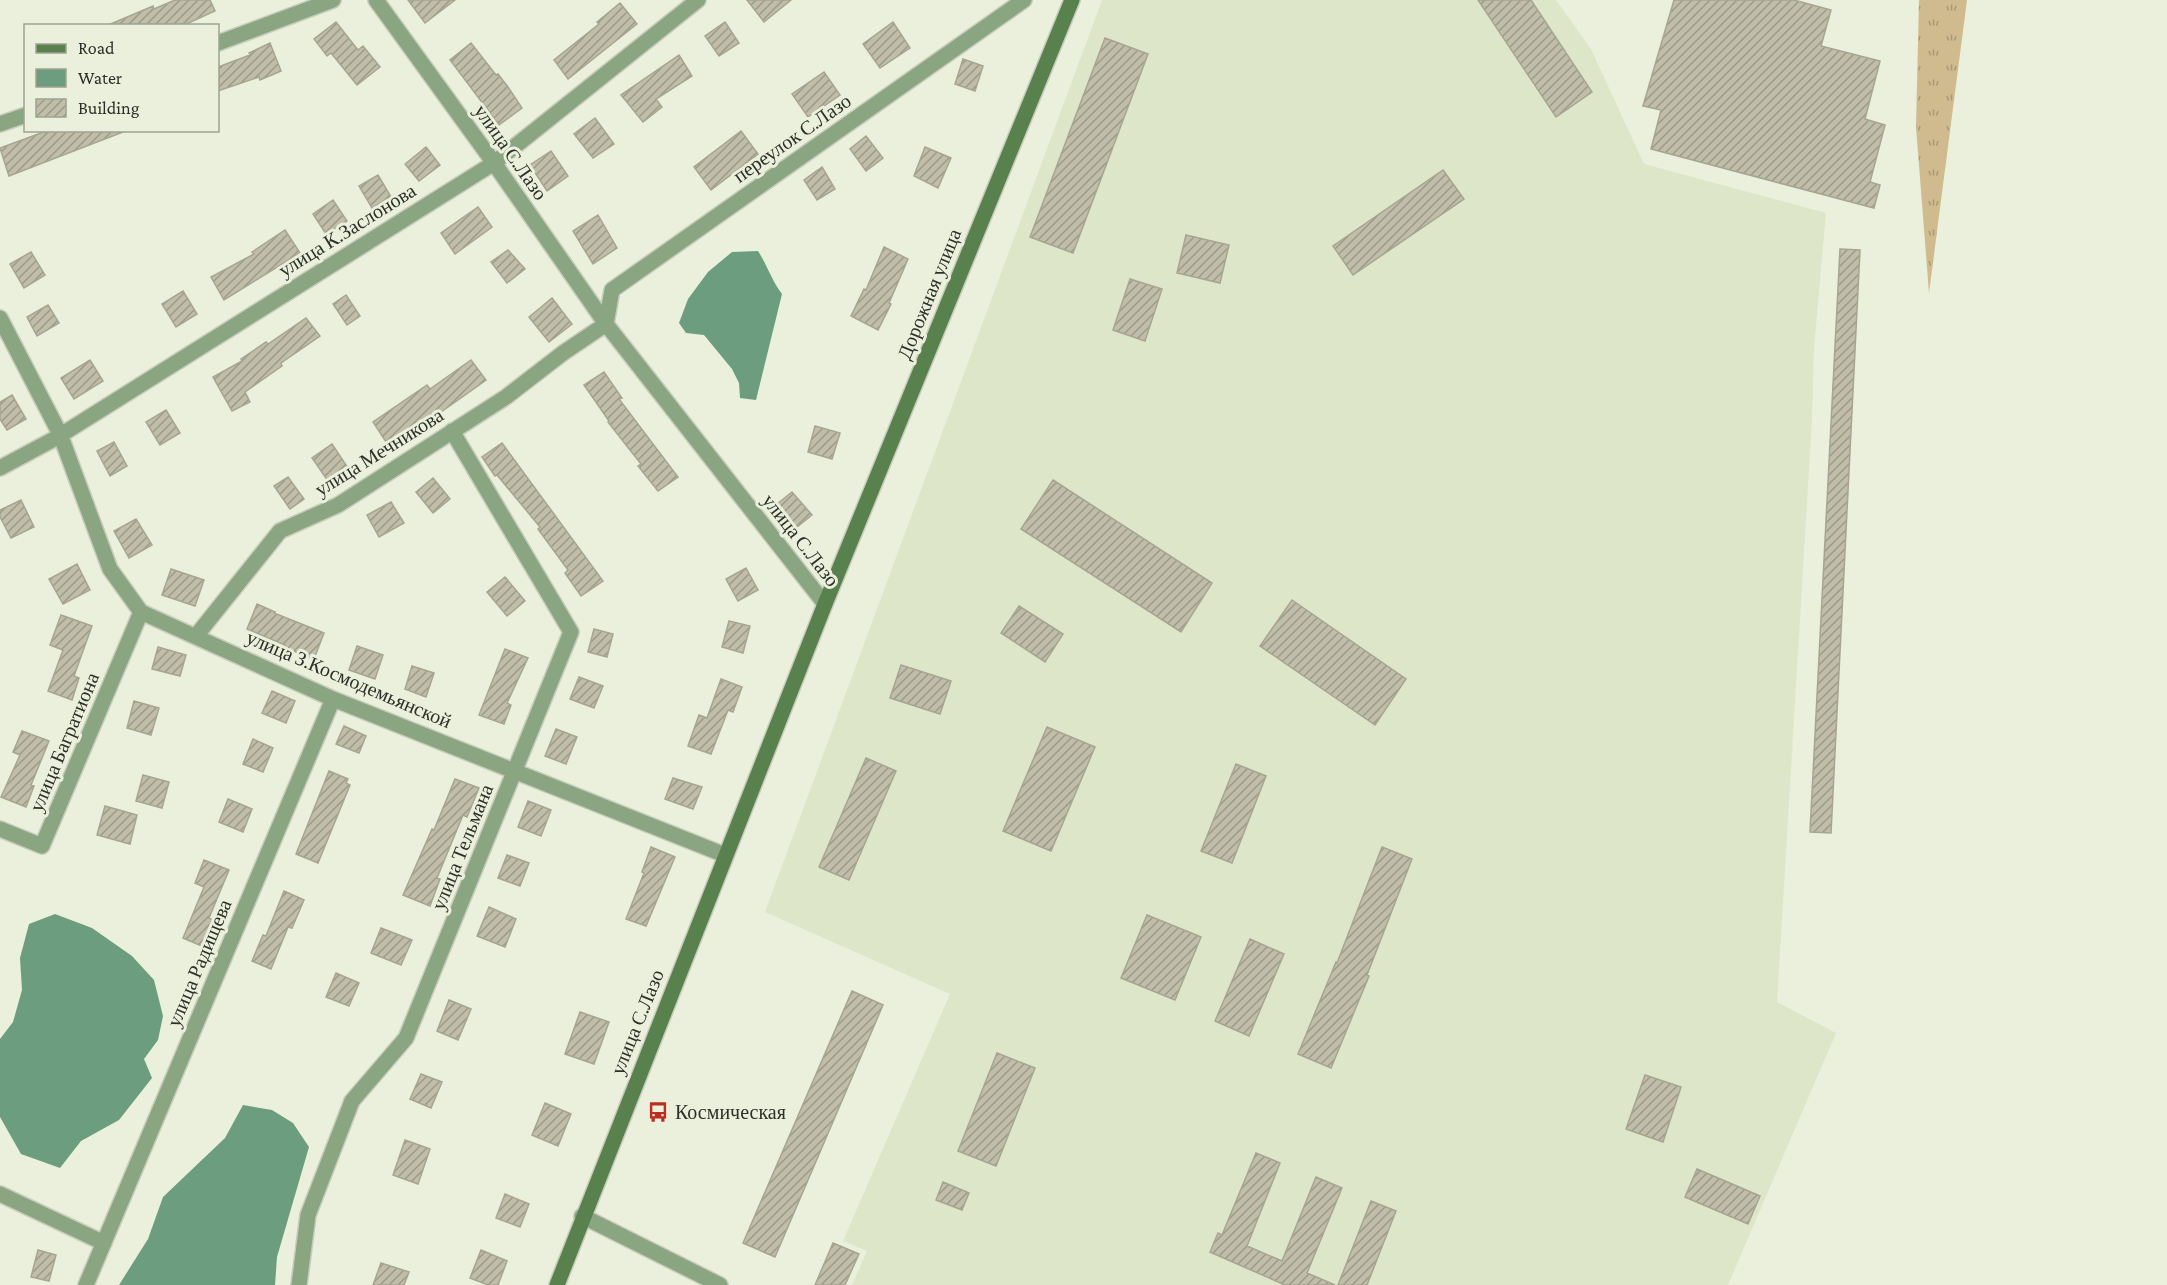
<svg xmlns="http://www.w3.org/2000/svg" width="2167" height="1285" font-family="'Crimson Pro',serif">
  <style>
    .built { fill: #dde6c9 }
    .grass { fill: url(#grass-tufts) }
    .water { fill: #6c9d7f }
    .building { fill: url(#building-hatch); stroke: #a7a591; stroke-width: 1.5 }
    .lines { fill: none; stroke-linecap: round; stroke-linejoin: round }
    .street-casing { stroke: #c8cdbb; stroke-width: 18 }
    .secondary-casing { stroke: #c8cdbb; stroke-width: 18 }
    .street { stroke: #89a582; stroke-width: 15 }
    .secondary { stroke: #59814e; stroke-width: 15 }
    .labels { text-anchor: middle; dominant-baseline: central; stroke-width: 6; stroke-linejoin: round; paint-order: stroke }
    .street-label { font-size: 20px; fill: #2d3028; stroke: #eaf0db }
    .poi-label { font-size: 20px; fill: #2d3028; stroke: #eaf0db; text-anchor: start }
  </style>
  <defs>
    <pattern id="grass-tufts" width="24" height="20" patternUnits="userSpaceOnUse" patternTransform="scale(1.5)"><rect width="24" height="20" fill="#d0bb8f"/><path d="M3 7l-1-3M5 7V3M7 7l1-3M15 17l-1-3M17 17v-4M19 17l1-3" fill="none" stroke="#a99875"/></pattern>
    <pattern id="building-hatch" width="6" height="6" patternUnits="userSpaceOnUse" patternTransform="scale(1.5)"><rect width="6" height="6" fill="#c0bea9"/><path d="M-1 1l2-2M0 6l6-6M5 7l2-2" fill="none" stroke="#9c9b8a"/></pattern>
  </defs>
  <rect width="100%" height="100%" fill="#eaf0db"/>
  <path class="built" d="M1102,0H1556L1591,49L1644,164L1826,213L1814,348L1812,419L1777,1002L1836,1033L1728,1285H852L867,1251L843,1241L950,994L765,912Z"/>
  <path class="grass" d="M1919,0H1967L1929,293L1916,127Z"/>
  <path class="water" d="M758,251C767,265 772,281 782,294L756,400L740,398L739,383L732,369L704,335L686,333L679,323L688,299L708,272L732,252Z
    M55,914L92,928L132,956L154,980L163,1016L158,1040L144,1059L152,1078L119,1120L81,1141L60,1168L21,1154L0,1117V1039L13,1022L22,990L20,958L29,924Z
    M243,1105L272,1110L293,1123L309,1147L277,1257L275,1285H119L148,1239L163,1197L225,1138Z"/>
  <path class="building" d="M175,0H210L215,11L182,26H106L153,6L154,9Z
    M408,0H455L425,23Z
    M747,0H791L764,22Z
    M1478,0H1531L1592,92L1556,117Z
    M1674,0H1794L1831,10L1821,46L1880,61L1865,119L1885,125L1870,182L1880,185L1874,208L1651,149L1661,110L1643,106Z
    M620,3L637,24L568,79L554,60L599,24L597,22Z
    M336,22L358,50L363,46L380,67L357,85L331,53L327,56L314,39Z
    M725,22L739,43L719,56L705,36Z
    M893,22L910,48L880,68L863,44Z
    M1105,38L1148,54L1073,253L1030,237Z
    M270,43L281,71L260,80L259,77L218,91V67L250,55L249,53Z
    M471,43L496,75L498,74L508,87L522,108L499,125L450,60Z
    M679,55L692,76L656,99L662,107L643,122L621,95Z
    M963,59L983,66L975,91L955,84Z
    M824,72L840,95L808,117L792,94Z
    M595,118L614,144L593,158L574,134Z
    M49,130H123V132L9,176L0,148Z
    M741,131L758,154L711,190L694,167Z
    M866,136L883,158L866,171L850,149Z
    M426,147L440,165L419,181L405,164Z
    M925,147L951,158L938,188L914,176Z
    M551,151L568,176L547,191L530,165Z
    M822,167L835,189L817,200L804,180Z
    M1443,170L1464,199L1353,275L1333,246Z
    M378,175L391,197L372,208L359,186Z
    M333,200L347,221L326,234L313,214Z
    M478,207L492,227L455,254L441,233Z
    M598,215L617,248L593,264L573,231Z
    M285,230L300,253L224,300L211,277L254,254L252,252Z
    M1186,235L1229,245L1220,283L1177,273Z
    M884,247L908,259L889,303L891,304L878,330L851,316L864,289L866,290Z
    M1840,249L1860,250L1831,833L1810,832Z
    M508,250L525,269L507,283L491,262Z
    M31,252L45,275L24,288L10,264Z
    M1130,279L1162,289L1145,341L1113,330Z
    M183,291L197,314L176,327L162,304Z
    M346,295L360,316L347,325L333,304Z
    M552,298L572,324L549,342L529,317Z
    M48,305L59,323L37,336L27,317Z
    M306,318L320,336L281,363L282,366L245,392L250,402L232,411L213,377L242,361L241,359L266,342L268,344Z
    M90,360L103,381L74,399L61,378Z
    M471,360L486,380L444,410L425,423L423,421L388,445L373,422L427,385L430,389Z
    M604,372L622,398L619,399L678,477L658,491L638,466L641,464L608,422L609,421L584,385Z
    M12,395L26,419L7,430L0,419V402Z
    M166,410L180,433L160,445L146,422Z
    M815,426L840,433L832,459L808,452Z
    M114,442L127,466L110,476L97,451Z
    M502,443L603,581L581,596L565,573L568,570L538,529L540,527L497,475L495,476L482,457Z
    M332,444L348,468L328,481L312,458Z
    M288,477L304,499L290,509L274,486Z
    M433,478L450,499L433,513L416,492Z
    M1053,480L1212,583L1181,632L1021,529Z
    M792,492L812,515L791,532L772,508Z
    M21,500L34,527L11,538L0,517V510Z
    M391,502L404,523L379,537L367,515Z
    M136,519L152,545L129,558L114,531Z
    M77,564L90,590L63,604L49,579Z
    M746,568L758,590L738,601L726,579Z
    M171,569L204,580L195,606L162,595Z
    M505,577L525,601L507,616L487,592Z
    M1292,600L1406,679L1375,725L1260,646Z
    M257,604L275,612L274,613L324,633L314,659L283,647L285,645L247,629Z
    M1019,606L1063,634L1045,662L1001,633Z
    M61,615L92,626L74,676L79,678L72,700L48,691L63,650L50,645Z
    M729,621L750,626L743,653L722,647Z
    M594,629L613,634L607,657L588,652Z
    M357,646L383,655L375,679L349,670Z
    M158,647L186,655L180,676L152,669Z
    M505,649L528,658L507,703L511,705L504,724L479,715Z
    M901,665L951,681L940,714L890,698Z
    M412,666L434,673L426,697L405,689Z
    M579,677L603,686L594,708L570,699Z
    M721,679L742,687L733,712L728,710L711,754L688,746L699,715L707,718Z
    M272,691L295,701L286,723L262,713Z
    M134,701L159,708L151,735L127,728Z
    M344,726L366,736L359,753L336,744Z
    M1047,727L1095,747L1051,851L1003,831Z
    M556,729L577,737L566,764L545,756Z
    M22,731L49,741L31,785L34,786L26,807L1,797L20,755L13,752Z
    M253,739L273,748L263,772L243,764Z
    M866,758L896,771L849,880L819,867Z
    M1236,764L1266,776L1232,863L1201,851Z
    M329,771L348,779L346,783L350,785L318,863L296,854Z
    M143,775L169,782L162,808L136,801Z
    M673,778L702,787L693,809L665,799Z
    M455,779L479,788L467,817L463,815L437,878L440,879L430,906L403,895L432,829L434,830Z
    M228,799L252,809L243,832L219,822Z
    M528,801L551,810L541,836L518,827Z
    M105,806L137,815L130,844L97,835Z
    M651,847L675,857L646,926L626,919L644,873L642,872Z
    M1382,847L1412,859L1367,975L1369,976L1331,1068L1298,1054L1336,962L1337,963Z
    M507,855L529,863L520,886L498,878Z
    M204,860L229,870L209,918L215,921L204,947L183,938L204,887L195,883Z
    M284,891L304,900L292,928L288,927L271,969L252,961L263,935L266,936Z
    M489,907L516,919L505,947L477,936Z
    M1147,915L1201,937L1175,1000L1121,978Z
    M381,928L412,940L401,965L371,953Z
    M1250,939L1284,954L1249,1036L1215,1021Z
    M336,973L359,983L349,1006L326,997Z
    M852,991L883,1005L775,1257L743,1243Z
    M449,1000L471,1009L458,1040L437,1031Z
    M580,1012L609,1022L594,1064L565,1054Z
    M997,1053L1035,1068L996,1166L958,1151Z
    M421,1074L442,1082L431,1108L410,1099Z
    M1645,1075L1681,1087L1663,1142L1626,1129Z
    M545,1103L571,1114L558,1146L532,1135Z
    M405,1140L430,1149L418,1184L393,1175Z
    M1256,1153L1280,1163L1247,1246L1282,1261L1316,1177L1342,1188L1307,1273L1335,1285H1285L1210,1252L1218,1233L1222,1235Z
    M1697,1169L1760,1196L1748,1224L1685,1197Z
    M943,1182L969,1193L962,1210L936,1200Z
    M505,1194L529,1204L520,1227L496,1218Z
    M1371,1201L1396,1211L1367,1285H1338Z
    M833,1243L859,1254L845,1285H815Z
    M38,1250L56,1255L49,1281L31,1277Z
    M481,1250L507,1261L498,1285H488L470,1278Z
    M381,1263L409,1272L404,1285H373Z"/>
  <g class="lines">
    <g class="street-casing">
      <path id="street" d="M376,0L494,163L606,324L825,604
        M218,43L333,0
        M0,124L26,115
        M0,318L60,434L110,569L141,612L333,699L725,855
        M0,468L56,438L494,163L698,0
        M196,636L280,531L338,505L506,397L563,353L606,324L612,290L1024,0
        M0,829L42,846L141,612
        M0,1194L104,1243
        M582,1216L720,1285
        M86,1285L333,699
        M299,1285L308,1215L352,1101L406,1038L571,632L452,431"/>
    </g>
    <g class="secondary-casing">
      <path id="secondary" d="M557,1285L825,604L1072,0"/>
    </g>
    <use href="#street" class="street"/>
    <use href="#secondary" class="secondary"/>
  </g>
  <defs>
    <g id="bus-bare" transform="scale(1.62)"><path d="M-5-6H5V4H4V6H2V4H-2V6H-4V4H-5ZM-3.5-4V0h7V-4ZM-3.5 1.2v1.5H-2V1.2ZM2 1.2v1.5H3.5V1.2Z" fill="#bb2f1f" stroke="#eaf0db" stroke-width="2.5" paint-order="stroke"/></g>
  </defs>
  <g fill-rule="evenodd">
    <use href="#bus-bare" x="658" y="1112"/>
  </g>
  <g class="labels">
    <g class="street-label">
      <text transform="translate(792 138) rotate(-35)">переулок С.Лазо</text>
      <text transform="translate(511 152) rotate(55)">улица С.Лазо</text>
      <text transform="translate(347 230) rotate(-32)">улица К.Заслонова</text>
      <text transform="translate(929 294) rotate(-68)">Дорожная улица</text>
      <text transform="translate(379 452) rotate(-32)">улица Мечникова</text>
      <text transform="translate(801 540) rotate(52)">улица С.Лазо</text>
      <text transform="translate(349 679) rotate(23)">улица З.Космодемьянской</text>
      <text transform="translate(64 742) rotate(-67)">улица Багратиона</text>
      <text transform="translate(462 847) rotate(-68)">улица Тельмана</text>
      <text transform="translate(199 963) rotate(-67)">улица Радищева</text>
      <text transform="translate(637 1022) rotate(-68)">улица С.Лазо</text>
    </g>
    <g class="poi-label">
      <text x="675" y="1112">Космическая</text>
    </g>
  </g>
  <rect x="24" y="24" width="195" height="108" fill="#eaf0db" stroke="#9ea393" stroke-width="1.5"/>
  <rect x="36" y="44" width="30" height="9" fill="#59814e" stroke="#9ea393" stroke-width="1.5"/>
  <text x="78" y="54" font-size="18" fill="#2d3028">Road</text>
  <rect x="36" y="69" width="30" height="18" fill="#6c9d7f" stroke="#9ea393" stroke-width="1.5"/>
  <text x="78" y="84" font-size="18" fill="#2d3028">Water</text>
  <rect x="36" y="99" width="30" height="18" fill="url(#building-hatch)" stroke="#9ea393" stroke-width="1.5"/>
  <text x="78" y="114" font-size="18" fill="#2d3028">Building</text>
</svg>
